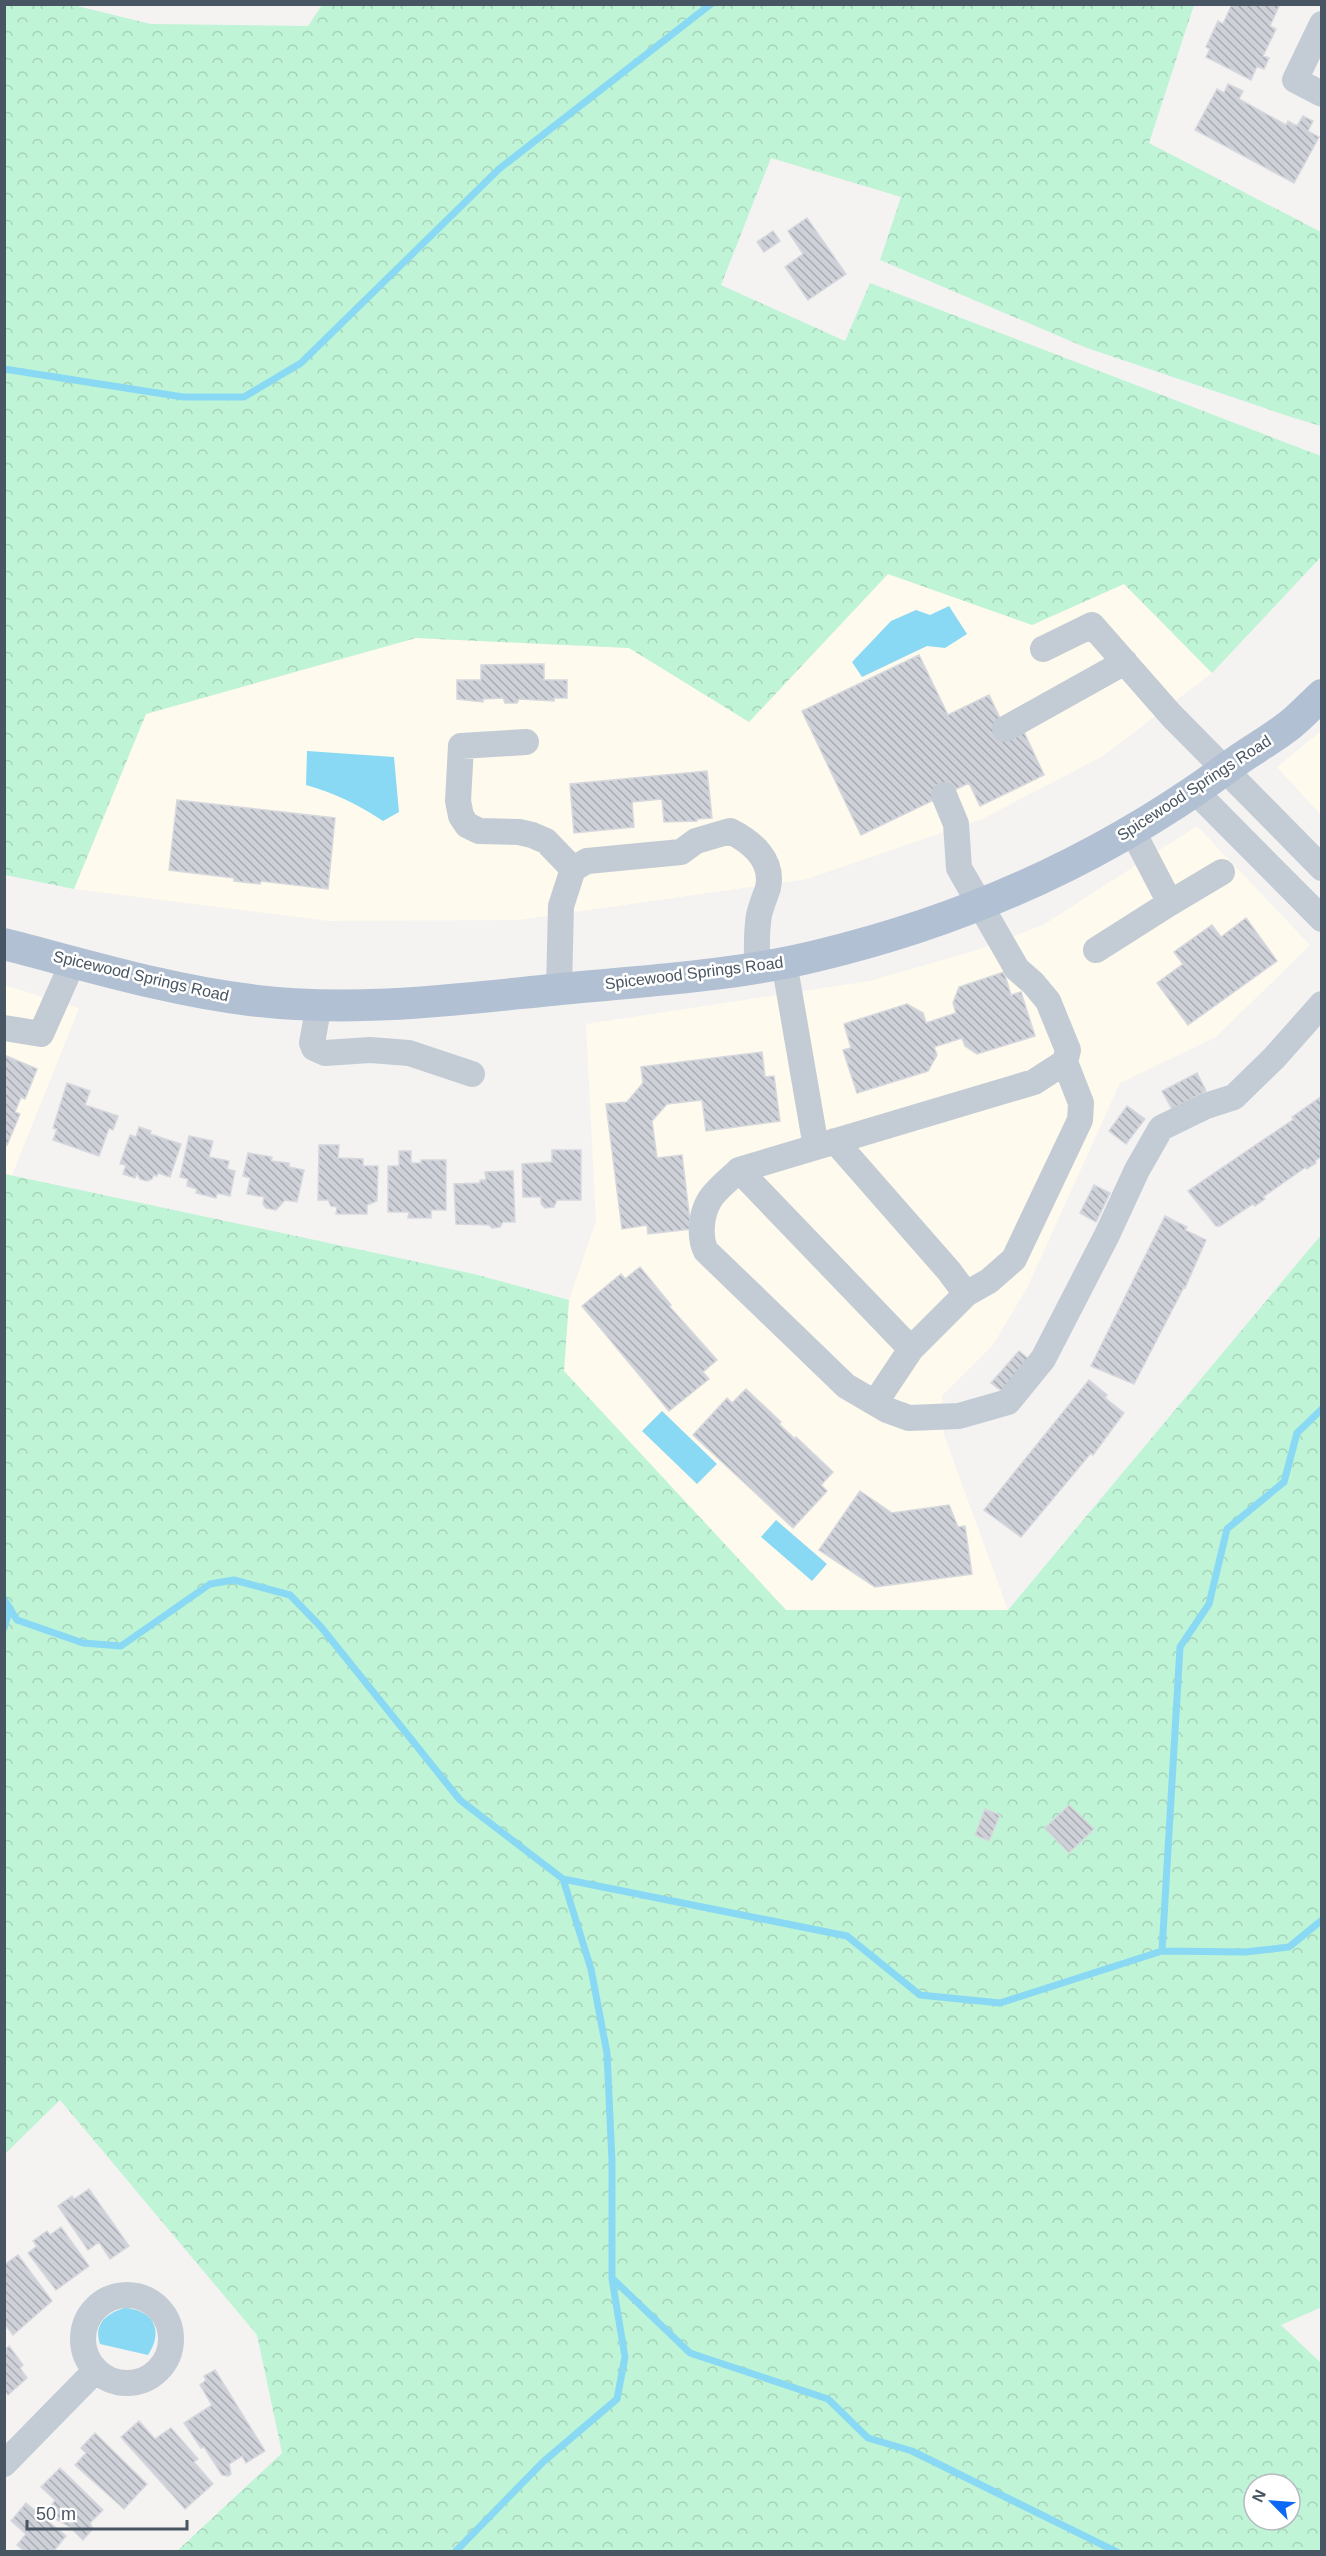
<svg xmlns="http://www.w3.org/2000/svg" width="1326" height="2556" font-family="Arial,sans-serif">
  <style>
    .commercial { fill: #fefaed }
    .forest { fill: url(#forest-crowns); fill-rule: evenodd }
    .water { fill: #89d9f4 }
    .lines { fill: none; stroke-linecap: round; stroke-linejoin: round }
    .stream { stroke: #89d9f4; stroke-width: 7 }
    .building { fill: url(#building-back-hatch); stroke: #d6d8de; stroke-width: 1.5 }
    .minor { stroke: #c3ccd5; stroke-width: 26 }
    .major { stroke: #b1c0d3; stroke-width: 32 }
    .labels { text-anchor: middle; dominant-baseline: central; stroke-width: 5; stroke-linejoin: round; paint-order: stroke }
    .street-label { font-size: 16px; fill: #485562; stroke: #fff }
  </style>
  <defs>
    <pattern id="forest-crowns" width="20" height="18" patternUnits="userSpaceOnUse" patternTransform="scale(1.5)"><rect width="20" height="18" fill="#bff4d6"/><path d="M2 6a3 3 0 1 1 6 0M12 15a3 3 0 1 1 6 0" fill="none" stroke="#a6d3ba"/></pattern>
    <pattern id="building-back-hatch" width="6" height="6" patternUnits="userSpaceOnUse" patternTransform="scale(1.5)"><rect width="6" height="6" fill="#ced1d8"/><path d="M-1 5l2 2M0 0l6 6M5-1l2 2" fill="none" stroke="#a9acb3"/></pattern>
  </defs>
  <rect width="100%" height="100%" fill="#f5f3f2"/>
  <path class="commercial" d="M888,574L1032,625L1124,584L1212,673L1103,756L982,819L807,879L519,920L329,921L74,889L146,714L416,638L629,648L749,722Z
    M1321,731V815L1277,767Z
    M1197,826L1310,945L1216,1037L1120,1083L1027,1288L993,1345L942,1396L944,1435L1008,1610H786L564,1371L569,1300L596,1221L586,1024L870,981L977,950L1043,925Z
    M4,985L79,1008L12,1175L4,1174Z"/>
  <path class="forest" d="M322,5H1194L1149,143L1321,232V426L1291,417L1087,348L880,260L901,197L771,158L721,285L845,341L870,283L1321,456V557L1212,673L1124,584L1032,625L888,574L749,722L629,648L416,638L146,714L74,889L5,875V5H73L151,24L308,26Z
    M5,1174L474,1274L569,1300L564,1371L786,1610H1008L1321,1235L1322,2307L1281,2325L1321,2363V2551H177L282,2453L257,2335L60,2100L5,2154ZM1254,2484H1290V2520H1254Z"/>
  <path class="water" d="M949,606L967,634L945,648L927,646L862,677L852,662L891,621L916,610L930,615Z
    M307,751L394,757L399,812L383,821C359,805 335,793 306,785Z
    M662,1411L717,1464L697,1484L642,1431Z
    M776,1520L827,1564L812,1581L761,1537Z
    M125,2308C154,2310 164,2331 148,2355L100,2344C93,2324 107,2313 125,2308Z"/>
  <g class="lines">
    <path class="stream" d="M4,369L183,397H244L301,363L499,169L711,4
      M4,1599L17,1620L83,1643L121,1646L210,1584L234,1580L290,1595L321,1627L460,1800L563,1879L847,1936L920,1995L1000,2003L1162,1951L1245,1952L1289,1947L1322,1920
      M4,1628L10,1608
      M1162,1951L1180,1647L1209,1604L1227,1529L1284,1482L1297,1433L1322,1409
      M613,2279L690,2353L828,2399L868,2438L912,2451L1117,2552
      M455,2552L543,2462L617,2399L625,2357L612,2279V2161L607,2053L591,1969L563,1879"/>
  </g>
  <path class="building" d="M1232,4H1280L1270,26L1276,29L1263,56L1269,58L1264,69L1257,66L1251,80L1206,57L1210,49L1206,47L1218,21L1223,24Z
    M1228,84L1243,91L1239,99L1286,125L1288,121L1297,126L1303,116L1313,121L1308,131L1319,137L1294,183L1195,130L1217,89L1224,93Z
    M807,218L846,274L808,300L785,267L803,254L788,231Z
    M773,231L780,241L764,252L757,242Z
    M919,655L948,715L989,695L1010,739L1024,732L1044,775L980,806L969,783L861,835L802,711Z
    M544,664V680H567V698H554V701L519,699L517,703H505L503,698L483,699V702L457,699V680H481V665Z
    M707,771L712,818L697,819V821L664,822L662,799L632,802L634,827L574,833L570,784Z
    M177,800L335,818L328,889L261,881L260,884L234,881V878L169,870Z
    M1246,918L1277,961L1188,1025L1157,983L1183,964L1174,952L1212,925L1221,937Z
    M1004,972L1011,995L1021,992L1035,1036L977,1054L965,1046L962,1038L934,1047L937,1055L928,1071L857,1093L843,1050L851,1048L844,1024L907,1004L923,1013L926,1023L956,1013L953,1003L959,987Z
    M762,1052L765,1077L774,1076L780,1121L706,1131L702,1100L667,1104L652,1121L657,1158L682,1155L691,1229L648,1234L647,1225L622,1229L606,1104L627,1102L643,1083L641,1067Z
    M4,1055L37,1069L25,1099L21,1097L15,1112L20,1114L7,1145L4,1144Z
    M1197,1073L1206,1091L1172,1109L1162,1091Z
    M67,1083L90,1091L85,1105L118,1116L113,1130L109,1128L99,1156L53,1140L57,1129L53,1128Z
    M1322,1096V1156L1315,1161L1316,1163L1307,1169L1306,1167L1263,1197L1265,1199L1255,1206L1253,1204L1220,1226H1216L1188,1191L1294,1119L1292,1117Z
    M1127,1106L1145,1119L1126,1144L1109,1131Z
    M139,1127L151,1131L150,1134L181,1144L170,1177L158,1173L157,1176L154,1175L152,1179L147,1181L140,1179L137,1173L135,1178L123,1174L126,1165L120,1164L130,1135L136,1137Z
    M189,1136L213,1141L209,1157L229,1161L227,1169L235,1171L230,1196L217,1193L216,1198L196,1193L197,1189L187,1186L188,1179L180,1177Z
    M319,1145H339L338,1158L363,1159V1166H378L377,1201L367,1205V1214H336L337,1207L331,1206L328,1200H318Z
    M552,1150H581V1200H557L554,1207L545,1208L541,1204V1197H523L522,1164L552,1162Z
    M399,1151H411V1163H421V1160H446V1210H431V1218H408L409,1212H388V1166H399Z
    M248,1153L272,1157L271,1161L289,1163V1167L304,1170L297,1202L285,1200L276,1210L266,1208L263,1204L264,1197L247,1194L250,1178L243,1176Z
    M513,1171L515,1222H503L500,1227L492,1228L489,1225L456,1224L454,1184L480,1183V1180H486L485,1172Z
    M1094,1185L1110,1193L1096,1222L1080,1213Z
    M1165,1216L1187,1227L1185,1230L1206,1240L1185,1288L1184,1287L1134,1384L1091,1366Z
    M640,1267L671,1305L669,1306L717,1360L703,1372L709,1379L669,1411L582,1306L621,1274L625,1279Z
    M1019,1351L1030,1360L1003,1392L991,1383Z
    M1089,1380L1107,1395L1105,1398L1124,1413L1093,1455L1091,1453L1021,1537L984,1510Z
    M746,1389L781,1422L779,1424L795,1439L796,1437L833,1472L821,1485L827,1491L793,1528L693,1435L727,1398L732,1403Z
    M860,1491L892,1513L949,1505L958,1527L965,1526L972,1574L875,1587L819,1550Z
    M1069,1805L1094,1829L1069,1853L1045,1828Z
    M985,1809L1000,1815L989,1841L975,1835Z
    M89,2189L129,2246L110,2259L99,2242L88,2250L58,2206L72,2196L74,2199Z
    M61,2227L89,2266L56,2290L28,2253L37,2246L33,2241L47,2231L50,2235Z
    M18,2255L52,2301L13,2335L4,2323V2265Z
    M9,2346L23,2365L20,2368L27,2378L8,2395L4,2390V2350Z
    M215,2370L265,2451L246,2463L242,2456L229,2464L231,2474L228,2476L222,2475L204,2447L201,2448L184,2423L212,2405L200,2385L206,2380L204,2376Z
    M139,2421L155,2439L171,2428L198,2459L194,2462L213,2484L185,2509L121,2437Z
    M95,2433L147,2484L124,2509L75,2465L86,2453L81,2448Z
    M60,2468L103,2510L90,2523L93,2529L83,2540L70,2527L56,2519L58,2518L49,2509L55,2500L41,2487Z
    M26,2503L66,2536L53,2552H25L17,2545L26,2534L11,2521Z"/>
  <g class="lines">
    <path class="minor" d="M1322,24L1295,80L1322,94
      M1043,649L1092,625L1171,715L1322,868
      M1005,729L1125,662
      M526,742L461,746L458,801L461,816L467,825L479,831L519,832L532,835L546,841L573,869
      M1194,790L1322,919
      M944,795L956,824L959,868L1017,969L1033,983L1048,1001L1068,1050L1065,1062L1034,1082L739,1170C730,1179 715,1190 709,1201C701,1215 699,1237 706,1251L846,1386L887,1410L909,1418L959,1416L1008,1402L1043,1359L1107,1235L1137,1170L1161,1128L1206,1106L1234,1097L1274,1058L1322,1004
      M1132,830L1170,903L1222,872
      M1096,950L1170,903
      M784,962L816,1147
      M559,989L561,906L573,869L587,861L681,852L696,841L730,831C752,842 774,860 768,888C765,897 761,906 759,915C756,932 757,949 757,966
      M319,1004L312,1043L314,1048L325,1053L370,1050L409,1053L472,1074
      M4,1028L41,1034L73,962
      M835,1141L949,1271L966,1294L911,1349L875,1403
      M739,1170L911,1349
      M966,1294L989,1281L1014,1259L1080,1120L1081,1103L1065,1062
      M83 2339a44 44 0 1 1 88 0a44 44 0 1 1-88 0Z
      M4,2464L96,2370"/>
    <path class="major" d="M4,944C86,965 167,990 250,1000C350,1013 452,1000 551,990C639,981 730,977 816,956C964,921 1104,858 1227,768C1248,752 1271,740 1291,724C1302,715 1311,705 1322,695"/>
  </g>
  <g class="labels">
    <g class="street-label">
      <text transform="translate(1194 788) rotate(-33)">Spicewood Springs Road</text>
      <text transform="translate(694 973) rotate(-7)">Spicewood Springs Road</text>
      <text transform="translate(141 976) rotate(13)">Spicewood Springs Road</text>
    </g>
  </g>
  <rect width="1326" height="2556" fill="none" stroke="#485562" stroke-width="12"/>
  <g transform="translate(1272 2502) rotate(295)"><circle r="28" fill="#ffffff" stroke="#b6bbc0" stroke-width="1.5"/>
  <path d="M0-4.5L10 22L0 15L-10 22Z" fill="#0c68f5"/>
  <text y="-9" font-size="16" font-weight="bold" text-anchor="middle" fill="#485562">N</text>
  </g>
  <path d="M27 2520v9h160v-9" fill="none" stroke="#485562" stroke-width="3"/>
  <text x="36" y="2520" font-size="18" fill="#485562" stroke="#ffffff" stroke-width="4.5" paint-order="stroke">50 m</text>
</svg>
